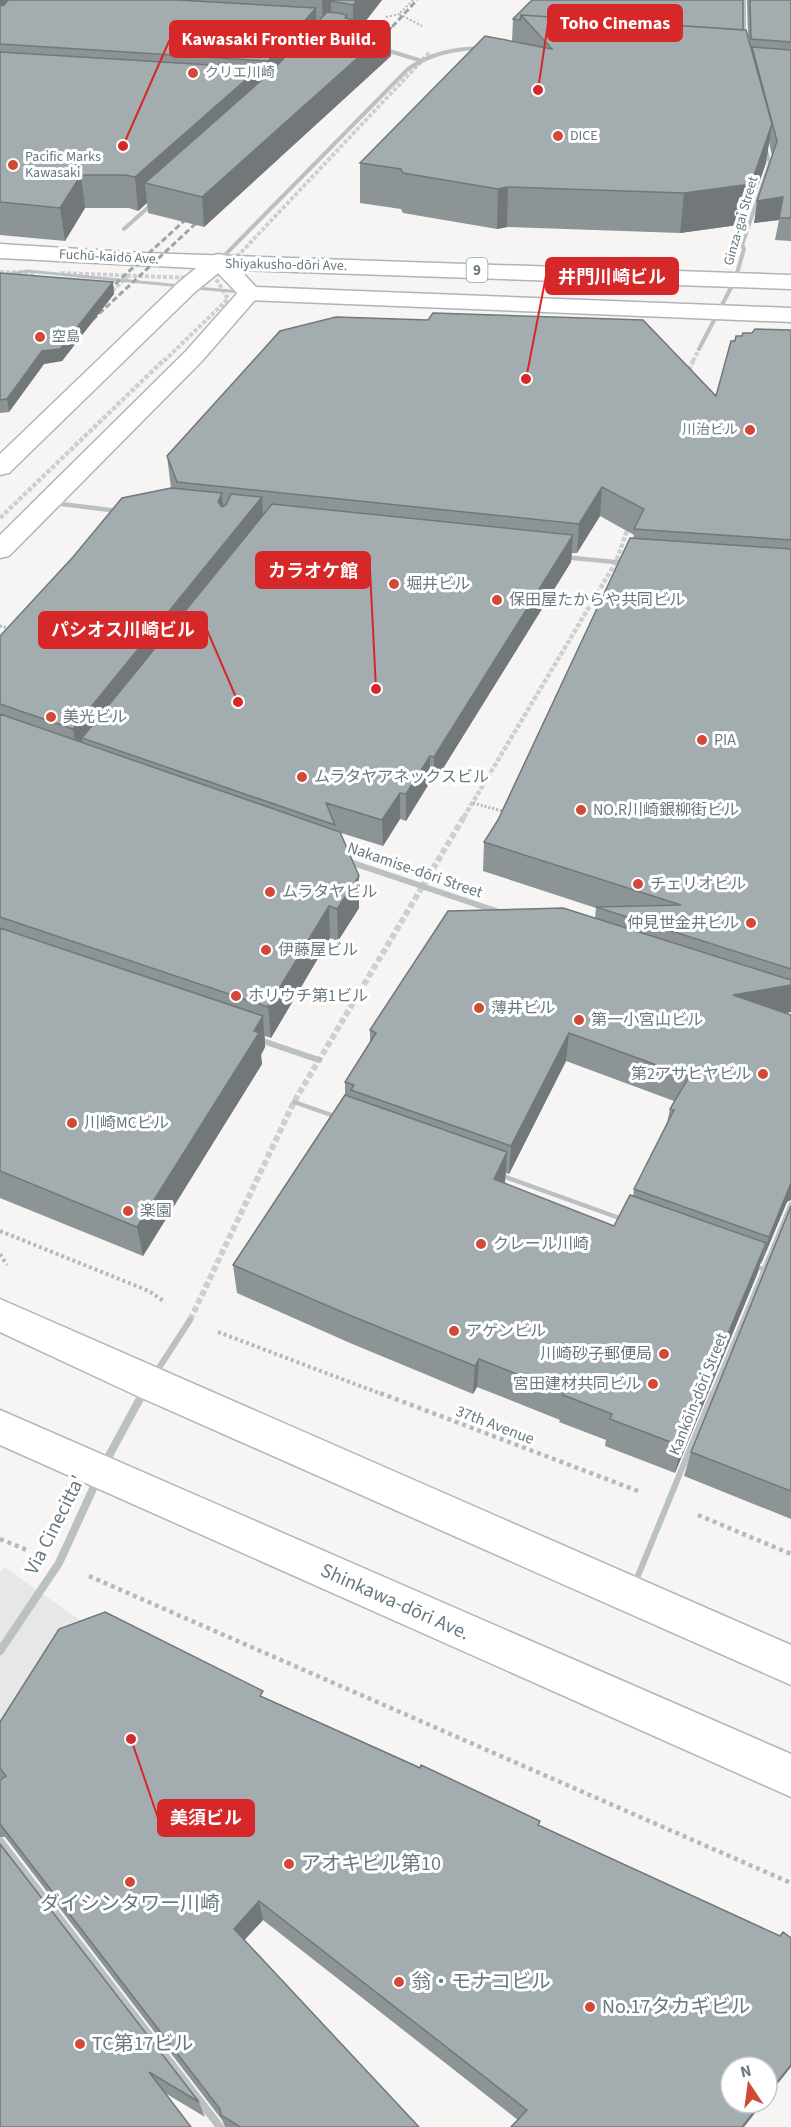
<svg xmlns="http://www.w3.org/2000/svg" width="791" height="2127" font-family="'Source Sans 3','Noto Sans JP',sans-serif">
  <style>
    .built { fill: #e6e7e6 }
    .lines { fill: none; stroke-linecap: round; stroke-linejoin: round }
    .street-tunnel-far2 { stroke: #cbd0d1; stroke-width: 4; stroke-dasharray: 4 2; stroke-linecap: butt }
    .street-tunnel-far1 { stroke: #cbd0d1; stroke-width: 4.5; stroke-dasharray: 4.5 2; stroke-linecap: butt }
    .street-tunnel { stroke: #cbd0d1; stroke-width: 6; stroke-dasharray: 6 3; stroke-linecap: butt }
    .secondary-casing { stroke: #b0b6b9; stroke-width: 3 }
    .primary-casing { stroke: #afb4b7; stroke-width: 3 }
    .path-far3 { stroke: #b5b9bb; stroke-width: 2; stroke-dasharray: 2 2; stroke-linecap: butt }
    .path-far2 { stroke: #b5b9bb; stroke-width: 3; stroke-dasharray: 2 2; stroke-linecap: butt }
    .path-far1 { stroke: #b5b9bb; stroke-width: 4; stroke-dasharray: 3 3; stroke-linecap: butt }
    .path { stroke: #b5b9bb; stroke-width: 4.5; stroke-dasharray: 4 4; stroke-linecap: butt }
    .lane-far2 { stroke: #bbc0c2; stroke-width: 3 }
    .lane-far1 { stroke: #bbc0c2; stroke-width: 4.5 }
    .lane { stroke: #bbc0c2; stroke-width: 6 }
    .street-far3 { stroke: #bbc0c2; stroke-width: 4 }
    .street-far2 { stroke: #bbc0c2; stroke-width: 4.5 }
    .street-far1 { stroke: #bbc0c2; stroke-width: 6 }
    .street { stroke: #bbc0c2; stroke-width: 8 }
    .secondary { fill: #fff; fill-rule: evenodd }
    .primary { fill: #fff; fill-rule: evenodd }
    .rail { stroke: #9da5a8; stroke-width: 3; stroke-dasharray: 6 3; stroke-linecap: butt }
    .wall { fill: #8c9496; fill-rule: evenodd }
    .shaded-wall { fill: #72787a }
    .building { fill: #a3acaf; stroke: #72787a; stroke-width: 1.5 }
    .poi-dot { fill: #d24937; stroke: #fff; stroke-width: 2 }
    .labels { text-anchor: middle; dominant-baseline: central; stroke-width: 6; stroke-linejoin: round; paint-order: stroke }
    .far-poi-label { font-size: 14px; fill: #687981; stroke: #fff; text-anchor: start }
    .far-street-label { font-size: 14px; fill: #687981; stroke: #fff }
    .shield { fill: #fff; stroke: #95a1a7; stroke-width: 1.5 }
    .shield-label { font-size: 15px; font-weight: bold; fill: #687981 }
    .poi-label { font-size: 16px; fill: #687981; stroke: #fff; text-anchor: start }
    .street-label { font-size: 16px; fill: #687981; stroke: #fff }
    .near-street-label { font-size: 20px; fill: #687981; stroke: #fff }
    .near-poi-label { font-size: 20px; fill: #687981; stroke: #fff; text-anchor: start }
    .leader { fill: none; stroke: #d62828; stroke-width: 2 }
    .callout-dot { fill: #d62828; stroke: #fff; stroke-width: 2 }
    .callout { fill: #d62828; stroke: #d62828; stroke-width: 2 }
    .callout-label { font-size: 18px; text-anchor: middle; font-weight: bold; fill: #fff }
  </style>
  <rect width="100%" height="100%" fill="#f6f5f3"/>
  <path class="built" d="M4,1567L83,1622L0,1749V1573Z"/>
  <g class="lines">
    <path class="street-tunnel-far2" d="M233,261L430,52
      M0,272L36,273
      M61,273L192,278
      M108,295L127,277
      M164,361L228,299L216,279
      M693,361L699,349"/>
    <path class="street-tunnel-far1" d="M686,376L694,359
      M0,518L165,359
      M464,817L616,562L629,525"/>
    <path class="street-tunnel" d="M190,1320L294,1102L465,815"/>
    <g class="secondary-casing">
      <path id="secondary" d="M219,254L227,256L230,261L227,266L195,292L9,473L0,475V454L179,282L211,256Z
        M250,286L258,288L261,293L202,361L9,556L0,558V535L186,351L242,288Z
        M0,1299L791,1645V1685L135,1395L0,1332Z
        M0,1410L791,1754V1797L0,1445Z"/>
    </g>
    <g class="primary-casing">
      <path id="primary" d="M0,244L145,253L791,275V289L240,270L256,287L791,308V322L250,300L242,298L214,269L0,258Z"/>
    </g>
    <path class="path-far3" d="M413,0L399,14L422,26
      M386,17L399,14"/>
    <path class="path-far2" d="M0,626L11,629
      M473,803L506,812"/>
    <path class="path-far1" d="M0,1231L149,1291L165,1302
      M0,1254L7,1265
      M218,1332L384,1395"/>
    <path class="path" d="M380,1393L638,1491
      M698,1515L791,1554
      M0,1539L27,1550
      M89,1576L791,1883"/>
    <path class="lane-far2" d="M0,276L27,271L181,286
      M196,288L241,292"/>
    <path class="lane-far1" d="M294,1102L337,1117
      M500,1175L622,1219
      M754,1266L763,1269
      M712,1395L791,1204"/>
    <path class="lane" d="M635,1583L713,1393"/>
    <path class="street-far3" d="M744,0V37
      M386,50L419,60
      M124,229L153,203
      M220,260L408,69C430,54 452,49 479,48
      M699,349L735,280L744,249L742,245L770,163L765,147"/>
    <path class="street-far2" d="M53,503L118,511
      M563,557L625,563"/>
    <path class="street-far1" d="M347,861L499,912
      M260,1040L319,1060
      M155,1374L190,1320"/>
    <path class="street" d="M105,1463L143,1393
      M0,1651L59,1563L97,1480
      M0,1841L220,2127"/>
    <use href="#secondary" class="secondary"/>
    <use href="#primary" class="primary"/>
    <path class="rail" d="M380,40L417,0
      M102,296L195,211
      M86,326L207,213"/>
  </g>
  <path class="wall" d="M0,0H382L365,22L391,28V56L204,227L148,213L147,203L138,211L129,208H85L65,241L0,235Z
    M532,0L743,30L748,36L747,0H791V241L775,240L779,220L754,223L772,156L769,142L766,163L745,224L680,233L507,227L497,229L403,213L401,209L360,203V163L512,41L513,19Z
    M0,273L114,294L62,361L44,364L9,412L0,413Z
    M791,330V1012L786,1013L787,1202L761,1264L760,1263L758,1272L675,1473L605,1446L606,1440L559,1422L560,1420L477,1387L473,1394L350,1343L237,1293L233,1265L345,1095V1082L370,1042V1030L595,918L596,908L483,871L484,842L498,820L633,538L634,535L600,516L577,553H572L571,562L434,783L430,782L406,821L400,819L383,846L341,833L359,908L338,941L330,938L271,1038L265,1036V1047L261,1055L262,1064L143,1256L0,1198V636L171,488L167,456L716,396L735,341L742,336L752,333ZM566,1061L674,1101L670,1109L667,1123L634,1189L633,1196L614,1226L504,1183L506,1173L509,1174Z
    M791,1206V1519L684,1476L691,1452Z
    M264,1697L540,1821L539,1825L780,1936L791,1938L518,2120L263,1920L244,1940L419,2127H225L222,2120L5,1837H0V1780L1,1779L0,1778V1722Z
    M0,1844L199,2102L205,2117L165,2093L0,2127Z"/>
  <path class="shaded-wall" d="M0,0H14L0,12Z
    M322,0H336L331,1V11L323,32Z
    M357,0H382L353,37V5Z
    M316,8L317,40L269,93L268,61Z
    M391,28V56L204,227L202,197Z
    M259,68L261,100L145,183L147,203L138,211L135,177Z
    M772,124L766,163L745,224L680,233L684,193Z
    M81,175L85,208L65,241L60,208Z
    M508,187L507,227L497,229L498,189Z
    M783,197L779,220L754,223L757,201Z
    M113,282L114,294L62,361L44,364L9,412L7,399L42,351Z
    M602,487L600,516L577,553L579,524Z
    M222,493L224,525L218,502Z
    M262,497L264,530L82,738L85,754L78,762L73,729Z
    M573,535L571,562L434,783V757Z
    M430,756V782L406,821V794Z
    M400,793V819L383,846L382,820Z
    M359,876V908L338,941L337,909Z
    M329,906L330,938L271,1038L268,1007Z
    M791,985V1012L727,1024L733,995Z
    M263,1016L265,1047L261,1055L262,1064L143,1256L137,1227Z
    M569,1033L566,1061L509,1174L511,1146Z
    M507,1152L505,1182L492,1208L494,1179Z
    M791,1183V1200L787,1202L761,1264L769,1237Z
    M766,1243L758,1272L675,1473L681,1446Z
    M479,1359L477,1387L473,1394L475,1366Z
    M259,1901L263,1920L238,1947L234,1929Z
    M791,2065V2067L767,2097V2095Z
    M761,2103H763L744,2127H742Z"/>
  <path class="building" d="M8,0H178L316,8L268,61L0,44V6L4,5Z
    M331,0H357L353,5L331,1Z
    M532,0H743V30L521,15L520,20L513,19Z
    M750,0H791V42L751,39Z
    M327,12L338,13L347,15L345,18L391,28L202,197L145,183L272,71Z
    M521,15L746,30L772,124L751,184L684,193L508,187L498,189L403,173L401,169L360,163L485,36L552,49Z
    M752,47L791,50V218H779L783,197L757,201L777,141Z
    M0,52L259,68L135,177L125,175H81L60,208L0,202Z
    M0,273L113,282L60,349L42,351L7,399L0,400Z
    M433,313L643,320L716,396L731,341H735L736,336H742L743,333H752L755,329L791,330V540L634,529L644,509L602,487L579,524L177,482L167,456L280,331L336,317L428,320Z
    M171,488L222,493L218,502L222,507L226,505L231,494L262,497L73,729L0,704V636L73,557L122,498Z
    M272,504L573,535L434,757L430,756L406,794L400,793L382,820L326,803L335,825L82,738Z
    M630,538L791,549V969L596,907L681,905L484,842L498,820Z
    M0,714L340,832L359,876L337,909L329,906L268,1007L0,917Z
    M563,908L791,980V985L733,995L791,1015V1183L769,1237L634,1189L674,1110L670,1109L689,1077L569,1033L511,1146L351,1090L354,1085L345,1082L376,1033L370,1030L448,911Z
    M0,928L263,1016L254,1031L259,1033L137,1227L0,1171Z
    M345,1095L507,1152L494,1179L614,1226L630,1195L766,1243L681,1446L610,1419L612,1414L563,1395L564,1393L479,1359L475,1366L349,1315L233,1265Z
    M791,1206V1491L691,1452Z
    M105,1612L263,1691L260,1696L420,1768L421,1765L540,1821L538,1825L780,1936L783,1932L791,1938V2065L767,2095V2067H731V2103H761L742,2127H511L527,2110L259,1901L234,1929L419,2127H240L221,2115L220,2109L0,1824V1780L6,1776L0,1768V1722L59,1629Z
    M0,1844L199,2102L149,2072L191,2127H0Z"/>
  <g class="poi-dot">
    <circle cx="193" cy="73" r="6"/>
    <circle cx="558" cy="136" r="6"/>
    <circle cx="13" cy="165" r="6"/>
    <circle cx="40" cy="337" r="6"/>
    <circle cx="750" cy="430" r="6"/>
    <circle cx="394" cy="584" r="6"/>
    <circle cx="497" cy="600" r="6"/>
    <circle cx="51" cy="717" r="6"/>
    <circle cx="702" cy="740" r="6"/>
    <circle cx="302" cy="777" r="6"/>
    <circle cx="581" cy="810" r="6"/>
    <circle cx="638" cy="884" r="6"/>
    <circle cx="270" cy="892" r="6"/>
    <circle cx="751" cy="923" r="6"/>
    <circle cx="266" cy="950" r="6"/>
    <circle cx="236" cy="996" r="6"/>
    <circle cx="479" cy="1008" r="6"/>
    <circle cx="579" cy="1020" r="6"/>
    <circle cx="763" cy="1074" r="6"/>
    <circle cx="72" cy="1123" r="6"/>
    <circle cx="128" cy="1211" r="6"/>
    <circle cx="481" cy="1244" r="6"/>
    <circle cx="454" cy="1331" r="6"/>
    <circle cx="664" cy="1354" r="6"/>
    <circle cx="653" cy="1384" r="6"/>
    <circle cx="289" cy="1864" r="6"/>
    <circle cx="130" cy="1882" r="6"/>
    <circle cx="399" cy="1982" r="6"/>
    <circle cx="590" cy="2007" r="6"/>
    <circle cx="80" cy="2044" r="6"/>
  </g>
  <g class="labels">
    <g class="far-poi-label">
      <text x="205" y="73">クリエ川崎</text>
      <text x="570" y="136">DICE</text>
      <text x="25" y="157">Pacific Marks<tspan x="25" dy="16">Kawasaki</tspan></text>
      <text x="52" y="337">空島</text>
      <text x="738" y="430" text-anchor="end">川治ビル</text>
    </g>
    <g class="far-street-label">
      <text transform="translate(741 221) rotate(-74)">Ginza-gai Street</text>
      <text transform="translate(109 257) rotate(3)">Fuchū-kaidō Ave.</text>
      <text transform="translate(286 265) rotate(1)">Shiyakusho-dōri Ave.</text>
    </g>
    <rect class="shield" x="466.5" y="258" width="21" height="24" rx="4.5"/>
    <g class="shield-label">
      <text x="477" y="270">9</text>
    </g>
    <g class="poi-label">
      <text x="406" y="584">堀井ビル</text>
      <text x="509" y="600">保田屋たからや共同ビル</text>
      <text x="63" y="717">美光ビル</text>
      <text x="714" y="740">PIA</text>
      <text x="314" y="777">ムラタヤアネックスビル</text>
      <text x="593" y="810">NO.R川崎銀柳街ビル</text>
      <text x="650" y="884">チェリオビル</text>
      <text x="282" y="892">ムラタヤビル</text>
      <text x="739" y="923" text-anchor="end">仲見世金井ビル</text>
      <text x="278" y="950">伊藤屋ビル</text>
      <text x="248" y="996">ホリウチ第1ビル</text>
      <text x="491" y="1008">薄井ビル</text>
      <text x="591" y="1020">第一小宮山ビル</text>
      <text x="751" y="1074" text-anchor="end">第2アサヒヤビル</text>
      <text x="84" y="1123">川崎MCビル</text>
      <text x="140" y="1211">楽園</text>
      <text x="493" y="1244">クレール川崎</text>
      <text x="466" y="1331">アゲンビル</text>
      <text x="652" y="1354" text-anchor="end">川崎砂子郵便局</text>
      <text x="641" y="1384" text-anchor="end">宮田建材共同ビル</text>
    </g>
    <g class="street-label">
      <text transform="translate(415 870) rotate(19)">Nakamise-dōri Street</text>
      <text transform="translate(698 1394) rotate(-68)">Kankōin-dōri Street</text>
      <text transform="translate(495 1425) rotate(21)">37th Avenue</text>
    </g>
    <g class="near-street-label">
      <text transform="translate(55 1525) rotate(-63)">Via Cinecitta'</text>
      <text transform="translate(395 1602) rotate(24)">Shinkawa-dōri Ave.</text>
    </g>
    <g class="near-poi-label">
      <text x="301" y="1864">アオキビル第10</text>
      <text x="130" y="1904" text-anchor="middle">ダイシンタワー川崎</text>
      <text x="411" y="1982">翁・モナコビル</text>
      <text x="602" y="2007">No.17タカギビル</text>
      <text x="92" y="2044">TC第17ビル</text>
    </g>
  </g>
  <path class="leader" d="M538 90L548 23M123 146L170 39M526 379L546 276M376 689L370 570M238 702L207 630M131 1739L158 1818"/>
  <g class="callout-dot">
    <circle cx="538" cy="90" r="6"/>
    <circle cx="123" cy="146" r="6"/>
    <circle cx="526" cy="379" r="6"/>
    <circle cx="376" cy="689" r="6"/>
    <circle cx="238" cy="702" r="6"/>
    <circle cx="131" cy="1739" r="6"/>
  </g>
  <g class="callout">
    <rect x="548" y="5" width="134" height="36" rx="6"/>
    <rect x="170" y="21" width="219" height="36" rx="6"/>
    <rect x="546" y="258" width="132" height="36" rx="6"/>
    <rect x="256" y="552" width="114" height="36" rx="6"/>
    <rect x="39" y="612" width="168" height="36" rx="6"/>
    <rect x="158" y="1800" width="96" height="36" rx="6"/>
  </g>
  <g class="callout-label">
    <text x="615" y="29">Toho Cinemas</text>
    <text x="279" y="45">Kawasaki Frontier Build.</text>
    <text x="612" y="283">井門川崎ビル</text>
    <text x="313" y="577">カラオケ館</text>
    <text x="123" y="636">パシオス川崎ビル</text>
    <text x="206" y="1824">美須ビル</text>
  </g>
  <g transform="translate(749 2085) rotate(347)"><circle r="28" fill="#ffffff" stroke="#c3c9cd" stroke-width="1.5"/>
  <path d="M0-4.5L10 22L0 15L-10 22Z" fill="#d24937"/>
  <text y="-9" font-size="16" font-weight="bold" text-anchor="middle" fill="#687981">N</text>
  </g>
</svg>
